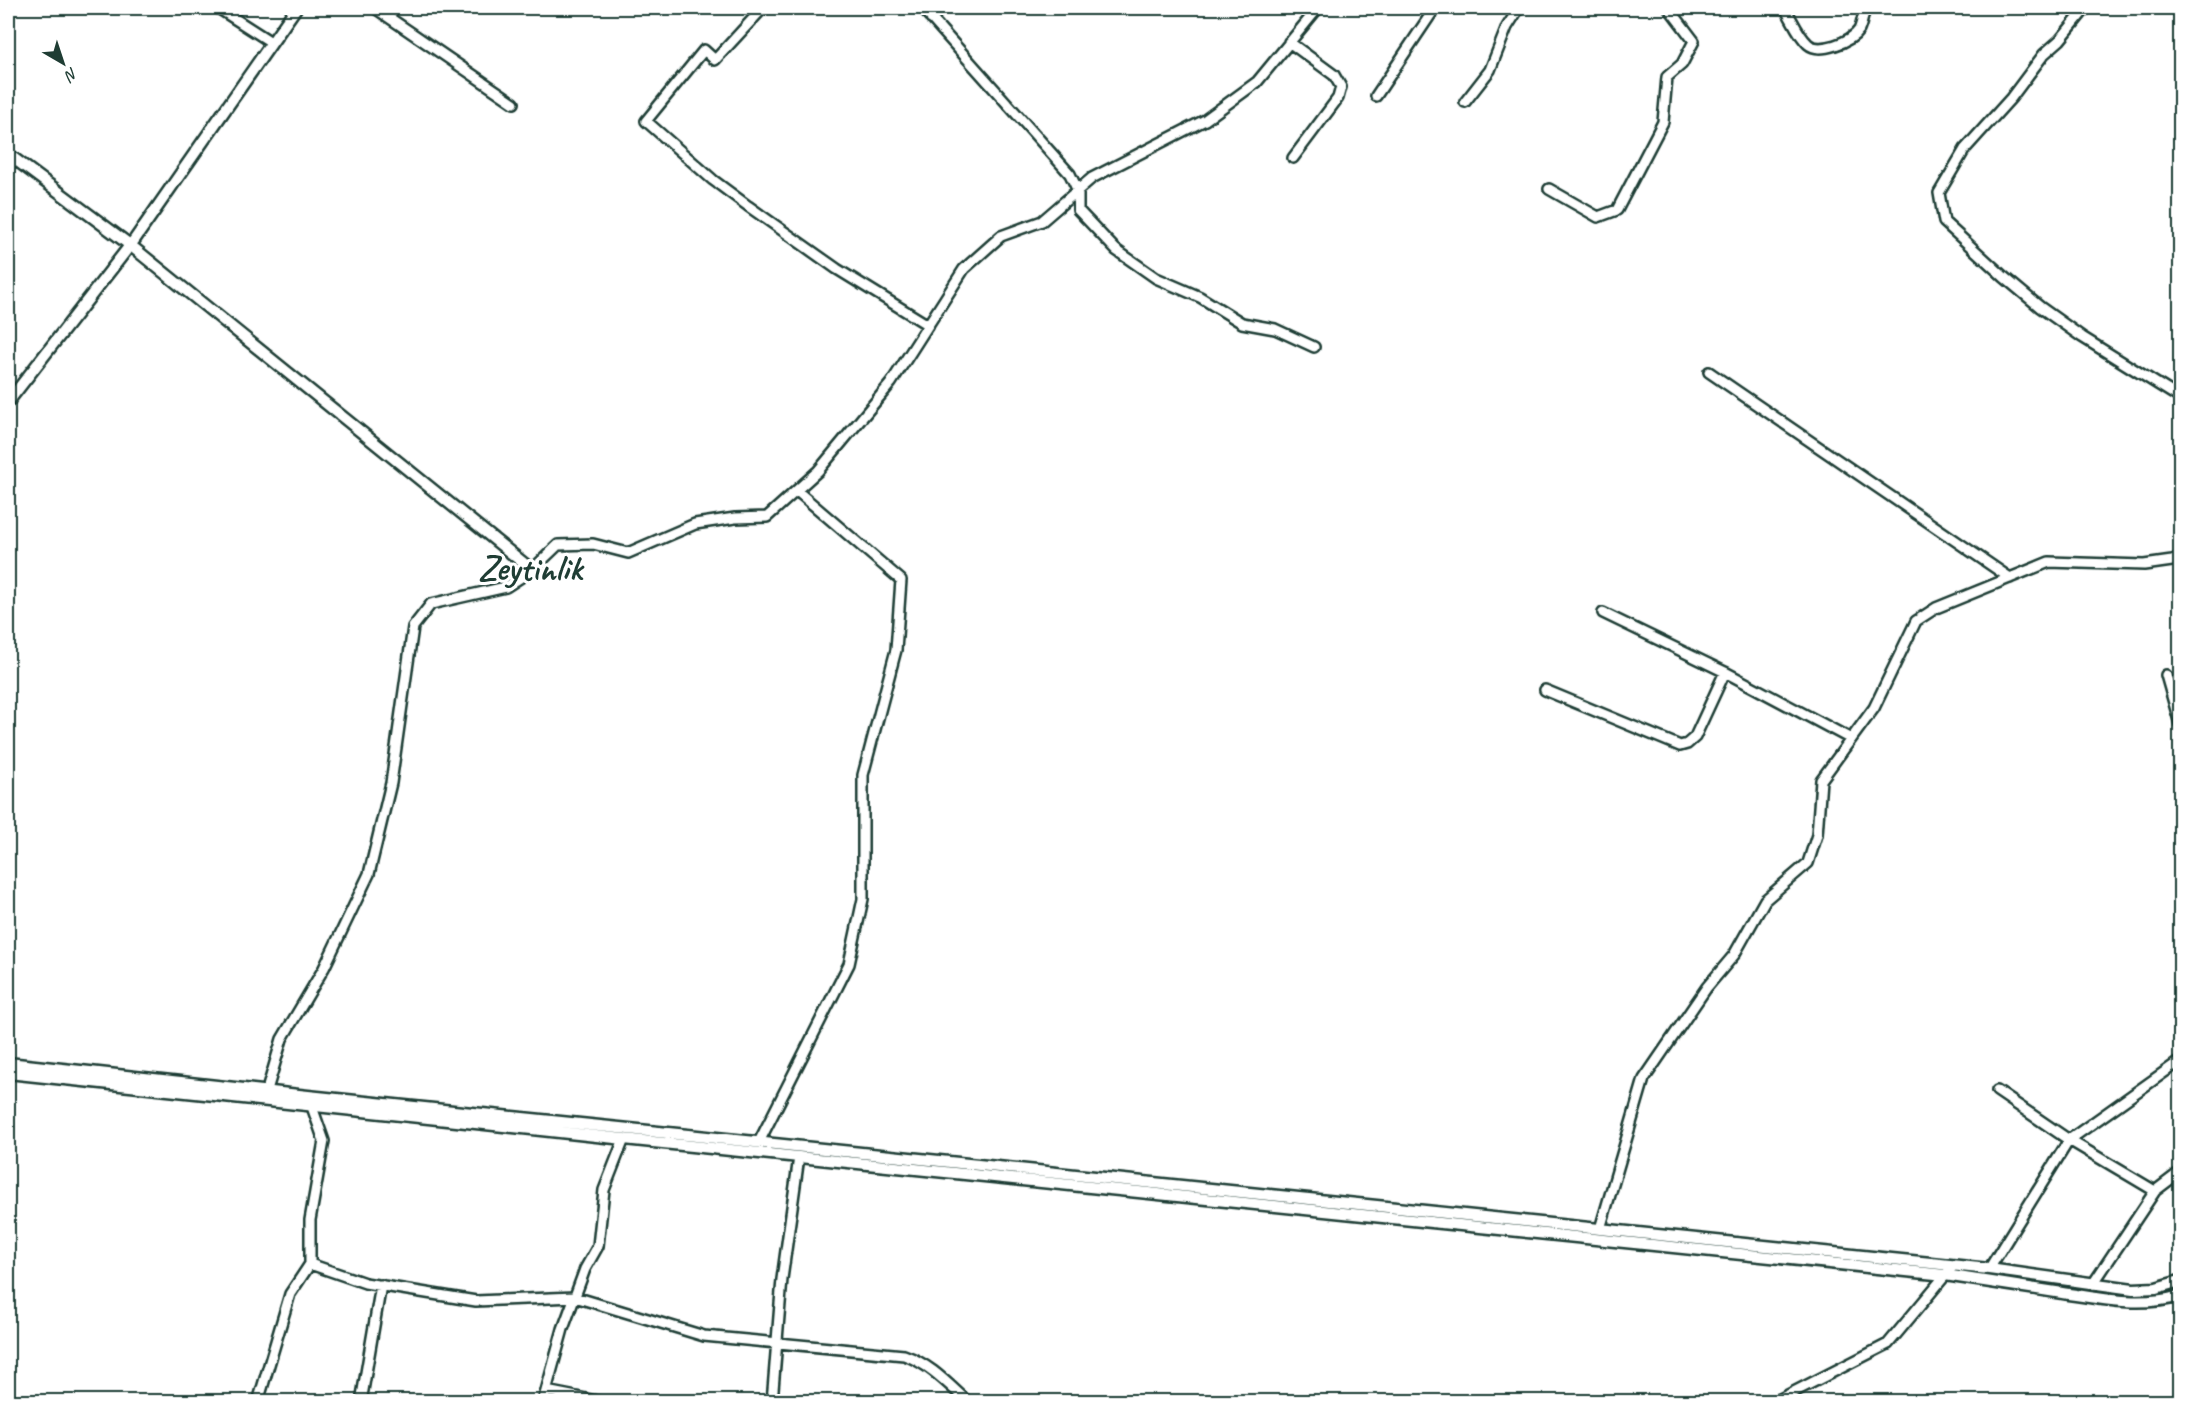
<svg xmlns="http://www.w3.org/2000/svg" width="2188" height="1409" font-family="Caveat,sans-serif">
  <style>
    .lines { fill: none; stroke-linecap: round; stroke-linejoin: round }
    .minor-casing { stroke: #1f3d34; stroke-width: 14 }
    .tertiary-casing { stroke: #1f3d34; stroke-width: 15 }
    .minor { stroke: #fff; stroke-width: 9 }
    .tertiary { stroke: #fff; stroke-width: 10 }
    .labels { text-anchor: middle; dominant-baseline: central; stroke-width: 6; stroke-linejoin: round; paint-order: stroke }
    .district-label { font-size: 36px; font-weight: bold; fill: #1f3d34; stroke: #fff }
  </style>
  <rect width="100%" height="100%" fill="#fff"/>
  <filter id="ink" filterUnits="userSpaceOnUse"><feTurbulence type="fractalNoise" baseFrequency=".0167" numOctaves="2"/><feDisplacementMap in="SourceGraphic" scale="12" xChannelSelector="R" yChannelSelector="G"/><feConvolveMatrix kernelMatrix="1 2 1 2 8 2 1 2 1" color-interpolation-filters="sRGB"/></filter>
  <g filter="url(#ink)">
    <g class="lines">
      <g class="minor-casing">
        <path id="minor" d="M218,8L271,42
          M375,8L514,103
          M763,8L715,60L704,50L646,121L713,180L748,206L837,269L928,325
          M922,8L1070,174L1078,191V210L1116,250L1156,278L1200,297L1242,323L1275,329L1314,347
          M1785,8C1792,19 1798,35 1808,44C1819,54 1851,42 1859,30C1862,24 1863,15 1865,8
          M2086,8L2060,40L2044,54L2011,98L1965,149L1939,193L1944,222L2004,277L2040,307L2082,337L2180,398
          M931,19L941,8
          M1289,42L1334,75L1341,87L1338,98L1293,158
          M1376,96L1435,8
          M1465,102L1490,70L1507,27L1519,8
          M1549,189L1598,217L1617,210L1663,122L1667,77L1682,64L1694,41L1669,8
          M1709,372L2010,578
          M1603,613L1725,672L1851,739
          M2166,675L2180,724
          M1545,690L1680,746L1687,744L1695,737L1725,672
          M267,1090L282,1039L324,968L369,874L391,783L413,627L431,604L506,587L532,570L558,545L593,544L628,553L695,524L735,518L767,517L818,471L891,383L964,269L1001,236L1042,221L1092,178L1205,120L1257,82L1318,8
          M1997,1091L2069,1140L2155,1191L2093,1284
          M310,1101L324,1141L310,1220V1264L365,1283L476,1301L575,1297L704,1336L904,1355C930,1364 948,1384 968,1402
          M759,1142L849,964L863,899V775L896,650L901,580L797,491
          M2155,1191L2180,1172
          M1600,1229L1644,1079L1707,987L1734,955L1765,900L1808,863L1817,835L1821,780L1874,708L1916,621L1936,608L2049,562L2144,565L2172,561L2180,558
          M1989,1269L2069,1140L2180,1061
          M546,1391L602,1402
          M258,1402L290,1294L310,1264
          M361,1402L381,1285
          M543,1402L563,1329L585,1269L598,1246L604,1190L624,1139
          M772,1402L782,1279L799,1157
          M1774,1402L1888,1344L1953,1266"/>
      </g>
      <g class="tertiary-casing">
        <path id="tertiary" d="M8,154L130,245L532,570
          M8,402L135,239L296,8
          M8,1063L308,1096L1989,1269L2133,1289L2156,1288L2180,1281
          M8,1073L624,1139L1945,1275C1982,1281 2019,1286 2056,1292C2097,1298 2140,1308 2180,1296"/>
      </g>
      <use href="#minor" class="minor"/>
      <use href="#tertiary" class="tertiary"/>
    </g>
  </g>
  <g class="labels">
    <g class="district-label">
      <text x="530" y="568">Zeytinlik</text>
    </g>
  </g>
  <rect width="2188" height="1409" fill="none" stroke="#fff" stroke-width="30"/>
  <rect x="15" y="15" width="2158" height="1379" fill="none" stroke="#1f3d34" stroke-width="2" filter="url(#ink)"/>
  <g transform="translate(63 63) rotate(141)" stroke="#ffffff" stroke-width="4.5" paint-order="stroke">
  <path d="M0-4.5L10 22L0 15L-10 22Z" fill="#1f3d34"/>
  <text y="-9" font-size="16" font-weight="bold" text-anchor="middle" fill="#1f3d34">N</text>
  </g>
</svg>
